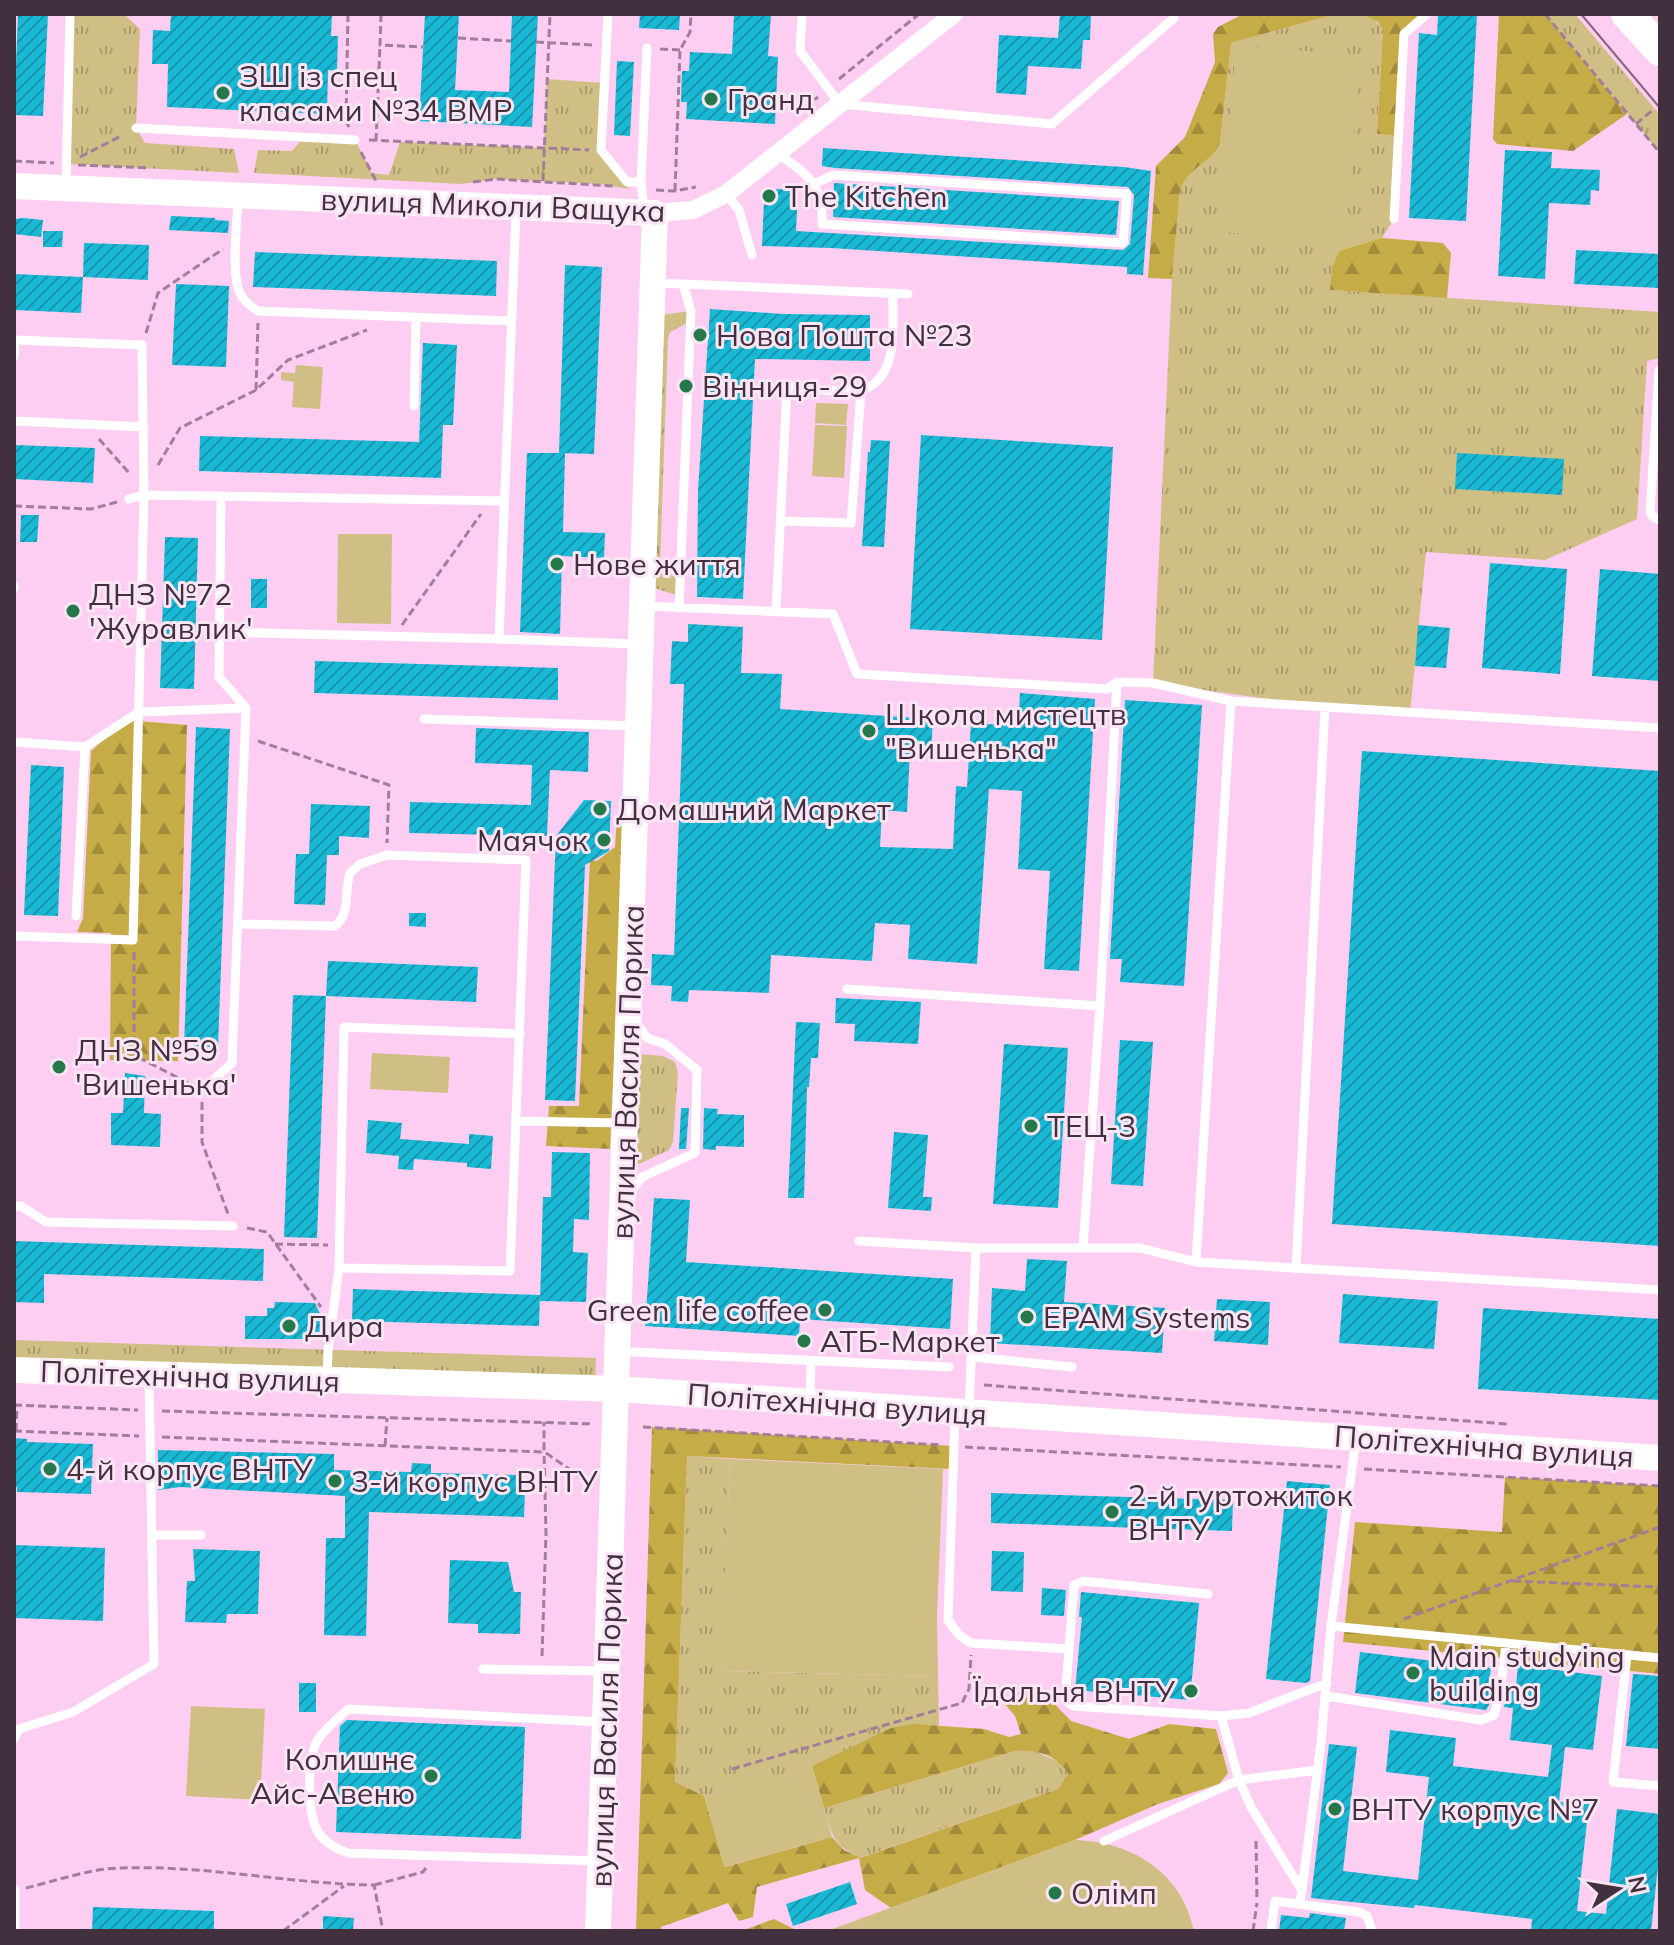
<svg xmlns="http://www.w3.org/2000/svg" width="1674" height="1945" font-family="Mulish,sans-serif">
  <style>
    .grass { fill: url(#grass-tufts) }
    .forest { fill: url(#forest-firs) }
    .park { fill: #cfbf85 }
    .building { fill: url(#building-hatch) }
    .lines { fill: none; stroke-linecap: round; stroke-linejoin: round }
    .path { stroke: #a17f99; stroke-width: 3; stroke-dasharray: 8 4; stroke-linecap: butt }
    .lane { stroke: #fff; stroke-width: 9 }
    .street { stroke: #fff; stroke-width: 18 }
    .secondary { stroke: #fff; stroke-width: 26 }
    .highway { stroke: #fff; stroke-width: 32 }
    .tram { stroke: #84677e; stroke-width: 2 }
    .poi-dot { fill: #25784a; stroke: #f9e5f4; stroke-width: 3 }
    .labels { text-anchor: middle; dominant-baseline: central; stroke-width: 6; stroke-linejoin: round; paint-order: stroke }
    .poi-label { font-size: 30px; fill: #43303f; stroke: #f9e5f4; text-anchor: start }
    .street-label { font-size: 30px; fill: #43303f; stroke: #f9e5f4 }
  </style>
  <defs>
    <pattern id="grass-tufts" width="24" height="20" patternUnits="userSpaceOnUse" patternTransform="scale(2)"><rect width="24" height="20" fill="#cfbf85"/><path d="M3 7l-1-3M5 7V3M7 7l1-3M15 17l-1-3M17 17v-4M19 17l1-3" fill="none" stroke="#aa9c6e"/></pattern>
    <pattern id="forest-firs" width="22" height="20" patternUnits="userSpaceOnUse" patternTransform="scale(2)"><rect width="22" height="20" fill="#c6ac46"/><path d="M5 1l3.5 6h-7zM16 11l3.5 6h-7z" fill="#a28c3c"/></pattern>
    <pattern id="building-hatch" width="6" height="6" patternUnits="userSpaceOnUse" patternTransform="scale(2)"><rect width="6" height="6" fill="#19b8d5"/><path d="M-1 1l2-2M0 6l6-6M5 7l2-2" fill="none" stroke="#1896ae"/></pattern>
  </defs>
  <rect width="100%" height="100%" fill="#fecdf2"/>
  <path class="grass" d="M70,14H124L140,29L136,128L145,143L234,149L239,173L66,164Z
    M1335,14C1354,14 1372,11 1383,30L1377,134L1399,136L1394,219L1382,238L1339,251L1332,267L1330,290L1660,312V358L1647,361L1637,519L1545,560L1426,552L1410,713L1325,707L1153,683L1172,279L1180,190L1183,179L1220,143L1231,43Z
    M1545,14H1575L1660,115V153Z
    M547,79L604,83L601,150L629,189L600,184L496,179L461,184L254,173L258,150L292,151L304,137L355,140L372,173L389,175L400,142L544,148Z
    M691,311V321L670,332L668,339L660,564L662,571L680,579L679,596L648,586L660,315Z
    M638,1054L663,1056L675,1062L678,1073L673,1142L669,1150L639,1164L632,1163Z
    M14,1340L596,1358L595,1389L14,1370Z
    M687,1456L730,1459L722,1671L938,1676L939,1726C881,1721 862,1748 812,1766C777,1779 740,1786 704,1796L675,1782Z
    M1032,1750L1061,1763L1068,1773L1058,1789L859,1858C833,1844 832,1835 824,1808L1015,1751Z"/>
  <path class="forest" d="M1243,14H1335L1231,43L1220,143C1211,163 1187,168 1180,190L1172,279L1148,278L1156,166L1185,137L1215,62L1213,34L1218,27Z
    M1363,14H1427L1404,34L1399,136L1377,134L1383,30L1378,22Z
    M1499,14H1545L1627,114L1573,151L1497,144L1493,139Z
    M1382,238L1443,243L1451,253L1447,298L1330,290L1332,267L1339,251Z
    M126,720L187,725L178,1061L110,1060L111,933L77,932L83,918L91,751Z
    M617,817H625L610,1149L546,1146L549,1106H579L590,860L597,861L615,847Z
    M652,1427L953,1446L952,1469L687,1456L675,1782L704,1796L725,1867L832,1837L844,1850L860,1858L1058,1789L1068,1773C1055,1754 1037,1750 1015,1751L824,1808L812,1766L891,1728L914,1724L984,1729L1009,1737L1021,1734L1015,1716L1003,1702L1029,1686L1045,1694L1071,1721L1129,1739L1169,1724L1216,1729L1228,1773L1219,1784L1158,1804L1075,1840L891,1908L865,1890L859,1858L757,1887L753,1917L739,1921L728,1903L661,1927V1931H636Z
    M1505,1477L1660,1486V1674L1343,1642L1355,1522L1502,1532Z
    M774,1919L798,1931H741Z"/>
  <path class="park" d="M1236,45L1361,56L1345,242L1221,232Z
    M296,365L323,367L320,409L292,407L294,382L281,380V372L295,373Z
    M816,403L848,404L846,425L815,423Z
    M815,425L847,426L844,478L812,476Z
    M338,534H392L391,624L337,623Z
    M372,1053L450,1057L448,1093L370,1089Z
    M730,1459L943,1469L937,1616L938,1676L721,1671Z
    M191,1706L265,1709L260,1800L186,1796Z
    M812,1766L832,1837L724,1867L704,1796Z
    M1075,1840C1132,1842 1182,1872 1194,1931H827Z"/>
  <path class="building" d="M18,14H48L43,116L14,115Z
    M171,14H332L331,36H338L337,71L328,70L327,114L167,107L168,64H152L153,30L170,31Z
    M425,14H459L455,90L509,92L512,14H538L532,127L419,121Z
    M640,14H680L679,30L639,28Z
    M734,14H771L768,56L778,57L775,124L686,119L687,102H681L682,71H689L690,52L732,54Z
    M1060,14H1091L1090,40H1083L1081,69L1028,66L1026,95L996,93L999,35L1058,38Z
    M1438,14H1477L1466,221L1409,218L1419,33L1437,35Z
    M617,61L634,62L630,136L614,135Z
    M823,148L1124,167L1151,171L1143,275L1127,274V267L831,248L762,246L764,201L775,189L798,190L796,231L1123,250L1130,244L1134,195L1128,187L835,168L822,166Z
    M1505,150L1552,152L1551,168L1600,170L1599,191L1591,190L1590,205L1549,203L1545,279L1498,276Z
    M834,183L1119,201L1116,235L833,217Z
    M171,216L215,218V220L229,221L228,233L169,230Z
    M24,218L43,220L41,237L14,234V219Z
    M43,231H63L62,247H43Z
    M84,243L149,245L148,280L83,277Z
    M1576,250L1660,254V288L1574,284Z
    M255,252L497,261L496,296L253,287Z
    M565,265L602,267L594,454L559,453Z
    M14,274L83,277L81,313L14,310Z
    M176,284L229,286L226,367L172,365Z
    M710,309L783,314L870,315V361L755,359L743,599L697,597L698,490Z
    M423,343L457,345L453,425H443L441,478L199,471L200,436L419,442Z
    M921,435L1113,447L1102,640L910,629Z
    M871,440L890,441L884,547L862,546L868,452H870Z
    M14,445L95,448L93,483L14,479Z
    M527,453H565L563,532L605,533L604,558L562,556L560,634L520,632Z
    M1457,453L1564,459L1562,495L1455,489Z
    M21,515H39L37,542H20Z
    M165,537L198,538L194,689L160,688Z
    M1490,563L1567,569L1560,674L1482,668Z
    M1600,569L1660,574V681L1592,676Z
    M251,579H267V608H251Z
    M688,624L743,627L741,673L782,674L780,709L933,719L931,752L910,751L907,812L882,810L880,847L953,849L956,786L967,787L971,723L1018,726L1020,693L1095,699L1079,971L1044,969L1050,871L1018,869L1022,791L989,789L977,964L908,959L910,925L875,923L872,961L771,955L769,993L689,990L688,1002L671,1001L672,986L651,985L652,954L674,955L684,684H670L672,641L688,642Z
    M1418,625L1450,628L1446,668L1415,666Z
    M315,661L558,668V700L314,693Z
    M1125,700L1202,705L1184,986L1120,982L1122,959H1110Z
    M196,727L230,729L218,1047L184,1046Z
    M476,728L589,732L588,772L550,770L547,836L409,833L410,802L531,805L532,765L475,763Z
    M1362,751L1660,771V1246L1332,1224Z
    M31,765L64,767L58,916L24,915Z
    M584,800L611,801L609,851L585,865L575,1101L545,1100L556,836Z
    M311,804L370,806L369,838L339,836V855H327L325,905L294,904L296,854H309Z
    M409,913H426V927L409,926Z
    M328,961L478,967L476,1002L326,996Z
    M293,995L326,996L317,1238L284,1237Z
    M836,998L921,1002L918,1044L854,1041L855,1024L835,1023Z
    M796,1022L820,1023L818,1058H811L809,1087H807L804,1198H788Z
    M1120,1040L1153,1042L1143,1186L1111,1184Z
    M1004,1044L1068,1048L1058,1208L993,1204Z
    M125,1073L145,1076L144,1113L161,1114L160,1147L111,1145V1113H123Z
    M681,1108H689L686,1149H679Z
    M704,1108L718,1109L717,1114L744,1115V1147L716,1146V1150L703,1149Z
    M368,1120L402,1123L400,1139L469,1144V1134L493,1136L491,1169L467,1167V1163L414,1159L413,1170L398,1169L399,1156L366,1153Z
    M894,1132L928,1135L923,1197H932L931,1211L888,1208Z
    M552,1152L590,1153L589,1220L574,1219L573,1252L588,1253L586,1302L540,1301L543,1197H551Z
    M654,1198L690,1200L686,1262L953,1279L950,1329L800,1319L799,1336L645,1326Z
    M14,1241L264,1249L263,1281L44,1274V1303L14,1302Z
    M1027,1259L1067,1261L1064,1302L1165,1308L1162,1353L990,1343L992,1288L1025,1291Z
    M353,1289L540,1295L539,1326L352,1321Z
    M1343,1294L1438,1301L1434,1349L1339,1343Z
    M1217,1299L1270,1302L1268,1345L1214,1341Z
    M275,1302L315,1303L321,1316L319,1339H245V1316H267V1308H274Z
    M1483,1308L1660,1319V1400L1478,1389Z
    M14,1438L27,1439V1442L93,1444L91,1494L17,1492V1487H14Z
    M158,1450L334,1454V1470L411,1472L412,1463L431,1464V1473L517,1475V1489L525,1490L524,1517L369,1512L366,1636L324,1635L326,1538H345V1496L180,1487L158,1490Z
    M1287,1481L1330,1485L1310,1681L1306,1683L1266,1679Z
    M991,1493L1233,1500L1232,1531L991,1523Z
    M14,1545L105,1548L103,1621L14,1618Z
    M193,1549L260,1551L258,1614H227L226,1623L185,1622L187,1581H195Z
    M992,1551L1024,1552L1023,1592L991,1591Z
    M450,1560L508,1562L514,1592H521L520,1634L478,1633V1624L448,1623Z
    M1042,1588L1066,1590L1064,1616L1041,1615Z
    M1081,1592L1199,1603L1190,1700L1075,1690L1082,1617H1079Z
    M1360,1652L1491,1668L1489,1683H1494L1495,1688L1489,1705L1486,1710L1355,1693Z
    M1518,1665L1602,1676L1593,1750L1565,1747L1559,1802L1589,1804L1577,1911L1606,1914L1617,1809L1660,1814V1849L1651,1931H1531L1532,1919L1415,1905L1414,1908L1311,1898L1329,1744L1357,1747L1343,1871L1418,1880L1429,1777L1386,1772L1390,1730L1456,1738L1453,1766L1548,1777L1552,1745L1510,1740L1513,1708L1504,1707L1508,1685L1516,1686Z
    M1633,1674L1660,1676V1749L1626,1746Z
    M299,1683H316V1712H299Z
    M347,1720L525,1727L521,1839L336,1832L340,1726Z
    M850,1882L857,1904L793,1926L786,1904Z
    M93,1907L214,1911V1931H92Z
    M1310,1913L1346,1918L1344,1931H1279L1281,1915L1309,1918Z
    M323,1916L354,1918L353,1931H323Z"/>
  <g class="lines">
    <path class="path" d="M348,14L346,121L349,127
      M381,14L380,45L423,47
      M1545,14L1660,153
      M458,38L511,41
      M536,42L593,45
      M660,49L680,50
      M839,79L919,14
      M805,107L818,97
      M1636,124L1654,109
      M369,140L589,150
      M376,141L380,45
      M361,152L376,181
      M80,157L123,135
      M14,161L54,163
      M78,165L150,168
      M543,181L550,14
      M473,182L496,179L613,186
      M656,190L675,191L696,187
      M675,191L680,50L690,32L691,14
      M146,333L158,293L223,249
      M256,390L258,323
      M99,439L131,475
      M158,465L180,428L256,390L288,360L367,330
      M14,506L91,509L117,502
      M402,625L481,514
      M258,741L389,785L387,843
      M134,952V1055L192,1085
      M202,1102V1142L228,1214
      M247,1228L267,1232L321,1307
      M275,1244L328,1245
      M984,1385L1507,1424
      M14,1405L138,1410
      M162,1411L594,1424
      M643,1427L941,1445
      M14,1431L139,1436
      M16,1431L17,1405
      M162,1437L544,1452V1422
      M385,1446L387,1418
      M965,1447L1341,1467
      M546,1453L592,1485
      M1364,1469L1660,1486
      M1513,1581L1660,1587
      M1404,1619L1660,1527
      M542,1656L546,1534L544,1452
      M732,1769L962,1703L969,1689L971,1655
      M1256,1841L1257,1901
      M374,1885L423,1872L426,1868
      M26,1888C55,1881 92,1868 122,1868C207,1865 290,1884 374,1885L383,1931
      M283,1931L344,1886
      M1253,1931L1257,1903"/>
    <path class="lane" d="M608,14L601,150L627,182H641
      M802,14L800,51L840,104L1052,124L1174,18V14
      M136,128L355,140
      M778,154C807,173 824,186 822,224L1123,243L1127,194L833,175L814,184
      M66,185L70,14
      M726,194L739,210L752,255
      M238,199C237,223 232,265 238,288C241,299 249,305 258,311L512,321
      M644,209L641,182L647,48
      M516,211L499,639L639,644
      M1394,219L1404,34L1427,14
      M656,283L683,284L691,311L679,608
      M683,284L908,294
      M14,340L142,345L144,495L505,501
      M14,357L15,340
      M1659,371L1650,512L1653,517L1660,520
      M414,406L416,317
      M14,421L144,427
      M780,521L851,523L861,391
      M14,588V586
      M644,606L833,614L857,674L1107,689L1117,682
      M776,611L787,386C802,387 852,395 863,390C900,376 892,326 893,293
      M219,632L499,639
      M424,719L635,726
      M14,742L85,747L76,916
      M85,747L139,712L246,708
      M238,924L335,926C351,914 344,890 350,873L360,864L387,855L526,860L510,1271L339,1268L328,1351L327,1377
      M14,936L133,940L144,495L129,499
      M847,989L1100,1006
      M202,1090L232,1063L246,708L219,677L221,496
      M516,1121L622,1123
      M630,1193L642,1177L695,1153L697,1070L665,1044L647,1038L636,1022
      M14,1206H21L46,1222L233,1226
      M859,1241L976,1248H1140L1196,1262L1660,1290
      M1083,1247L1100,1006L1117,682L1153,683L1231,701L1660,728
      M1196,1262L1231,701
      M339,1268L344,1027L520,1034
      M1296,1269L1325,707
      M633,1352L949,1367
      M972,1357L1072,1367
      M810,1399L811,1361
      M969,1409L976,1248
      M955,1416L948,1620L959,1635L971,1643L1069,1649
      M152,1535H201
      M1208,1594L1083,1581L1074,1585L1065,1700L1073,1706L1221,1716L1249,1713L1327,1683
      M1331,1626L1660,1658
      M1627,1655L1613,1782L1660,1786
      M483,1669L604,1671
      M1501,1684L1506,1644
      M1326,1696L1481,1720L1494,1715L1500,1693
      M1221,1716L1239,1780L1251,1807L1302,1891
      M14,1739L19,1729L73,1712L154,1664L149,1378
      M1104,1841L1239,1780L1318,1770
      M599,1861L348,1853C337,1849 325,1843 318,1832C307,1813 307,1760 317,1741C324,1729 338,1719 348,1709L602,1722
      M15,1890V1931
      M1300,1904L1321,1743L1331,1626L1356,1439
      M1271,1931L1275,1901L1359,1912L1367,1916L1372,1931"/>
    <path class="street" d="M655,213L693,210L726,194L954,14"/>
    <path class="secondary" d="M14,186L655,213L598,1931
      M14,1370L617,1389L1660,1458"/>
    <path class="highway" d="M1627,14L1660,50"/>
    <path class="tram" d="M1581,14L1660,108"/>
  </g>
  <g class="poi-dot">
    <circle cx="223" cy="93" r="8"/>
    <circle cx="711" cy="99" r="8"/>
    <circle cx="769" cy="196" r="8"/>
    <circle cx="700" cy="335" r="8"/>
    <circle cx="686" cy="386" r="8"/>
    <circle cx="557" cy="564" r="8"/>
    <circle cx="73" cy="611" r="8"/>
    <circle cx="869" cy="731" r="8"/>
    <circle cx="600" cy="809" r="8"/>
    <circle cx="604" cy="840" r="8"/>
    <circle cx="59" cy="1067" r="8"/>
    <circle cx="1031" cy="1126" r="8"/>
    <circle cx="825" cy="1310" r="8"/>
    <circle cx="1027" cy="1317" r="8"/>
    <circle cx="289" cy="1326" r="8"/>
    <circle cx="804" cy="1341" r="8"/>
    <circle cx="50" cy="1469" r="8"/>
    <circle cx="335" cy="1481" r="8"/>
    <circle cx="1112" cy="1512" r="8"/>
    <circle cx="1413" cy="1673" r="8"/>
    <circle cx="1191" cy="1691" r="8"/>
    <circle cx="431" cy="1776" r="8"/>
    <circle cx="1335" cy="1809" r="8"/>
    <circle cx="1055" cy="1893" r="8"/>
  </g>
  <g class="labels">
    <g class="poi-label">
      <text x="239" y="76">ЗШ із спец<tspan x="239" dy="34">класами №34 ВМР</tspan></text>
      <text x="727" y="99">Гранд</text>
      <text x="785" y="196">The Kitchen</text>
      <text x="716" y="335">Нова Пошта №23</text>
      <text x="702" y="386">Вінниця-29</text>
      <text x="573" y="564">Нове життя</text>
      <text x="89" y="594">ДНЗ №72<tspan x="89" dy="34">'Журавлик'</tspan></text>
      <text x="885" y="714">Школа мистецтв<tspan x="885" dy="34">"Вишенька"</tspan></text>
      <text x="616" y="809">Домашний Маркет</text>
      <text x="588" y="840" text-anchor="end">Маячок</text>
      <text x="75" y="1050">ДНЗ №59<tspan x="75" dy="34">'Вишенька'</tspan></text>
      <text x="1047" y="1126">ТЕЦ-3</text>
      <text x="809" y="1310" text-anchor="end">Green life coffee</text>
      <text x="1043" y="1317">EPAM Systems</text>
      <text x="305" y="1326">Дира</text>
      <text x="820" y="1341">АТБ-Маркет</text>
      <text x="66" y="1469">4-й корпус ВНТУ</text>
      <text x="351" y="1481">3-й корпус ВНТУ</text>
      <text x="1128" y="1495">2-й гуртожиток<tspan x="1128" dy="34">ВНТУ</tspan></text>
      <text x="1429" y="1656">Main studying<tspan x="1429" dy="34">building</tspan></text>
      <text x="1175" y="1691" text-anchor="end">Їдальня ВНТУ</text>
      <text x="415" y="1759" text-anchor="end">Колишнє<tspan x="415" dy="34">Айс-Авеню</tspan></text>
      <text x="1351" y="1809">ВНТУ корпус №7</text>
      <text x="1071" y="1893">Олімп</text>
    </g>
    <g class="street-label">
      <text transform="translate(493 205) rotate(2)">вулиця Миколи Ващука</text>
      <text transform="translate(627 1072) rotate(-88)">вулиця Василя Порика</text>
      <text transform="translate(190 1376) rotate(2)">Політехнічна вулиця</text>
      <text transform="translate(837 1404) rotate(4)">Політехнічна вулиця</text>
      <text transform="translate(1484 1446) rotate(4)">Політехнічна вулиця</text>
      <text transform="translate(606 1720) rotate(-88)">вулиця Василя Порика</text>
    </g>
  </g>
  <rect width="1674" height="1945" fill="none" stroke="#43303f" stroke-width="32"/>
  <g transform="translate(1618 1889) rotate(78)" stroke="#f9e5f4" stroke-width="6" paint-order="stroke">
  <path d="M0-6L14 30L0 20L-14 30Z" fill="#43303f"/>
  <text y="-12" font-size="22" font-weight="bold" text-anchor="middle" fill="#43303f">N</text>
  </g>
</svg>
